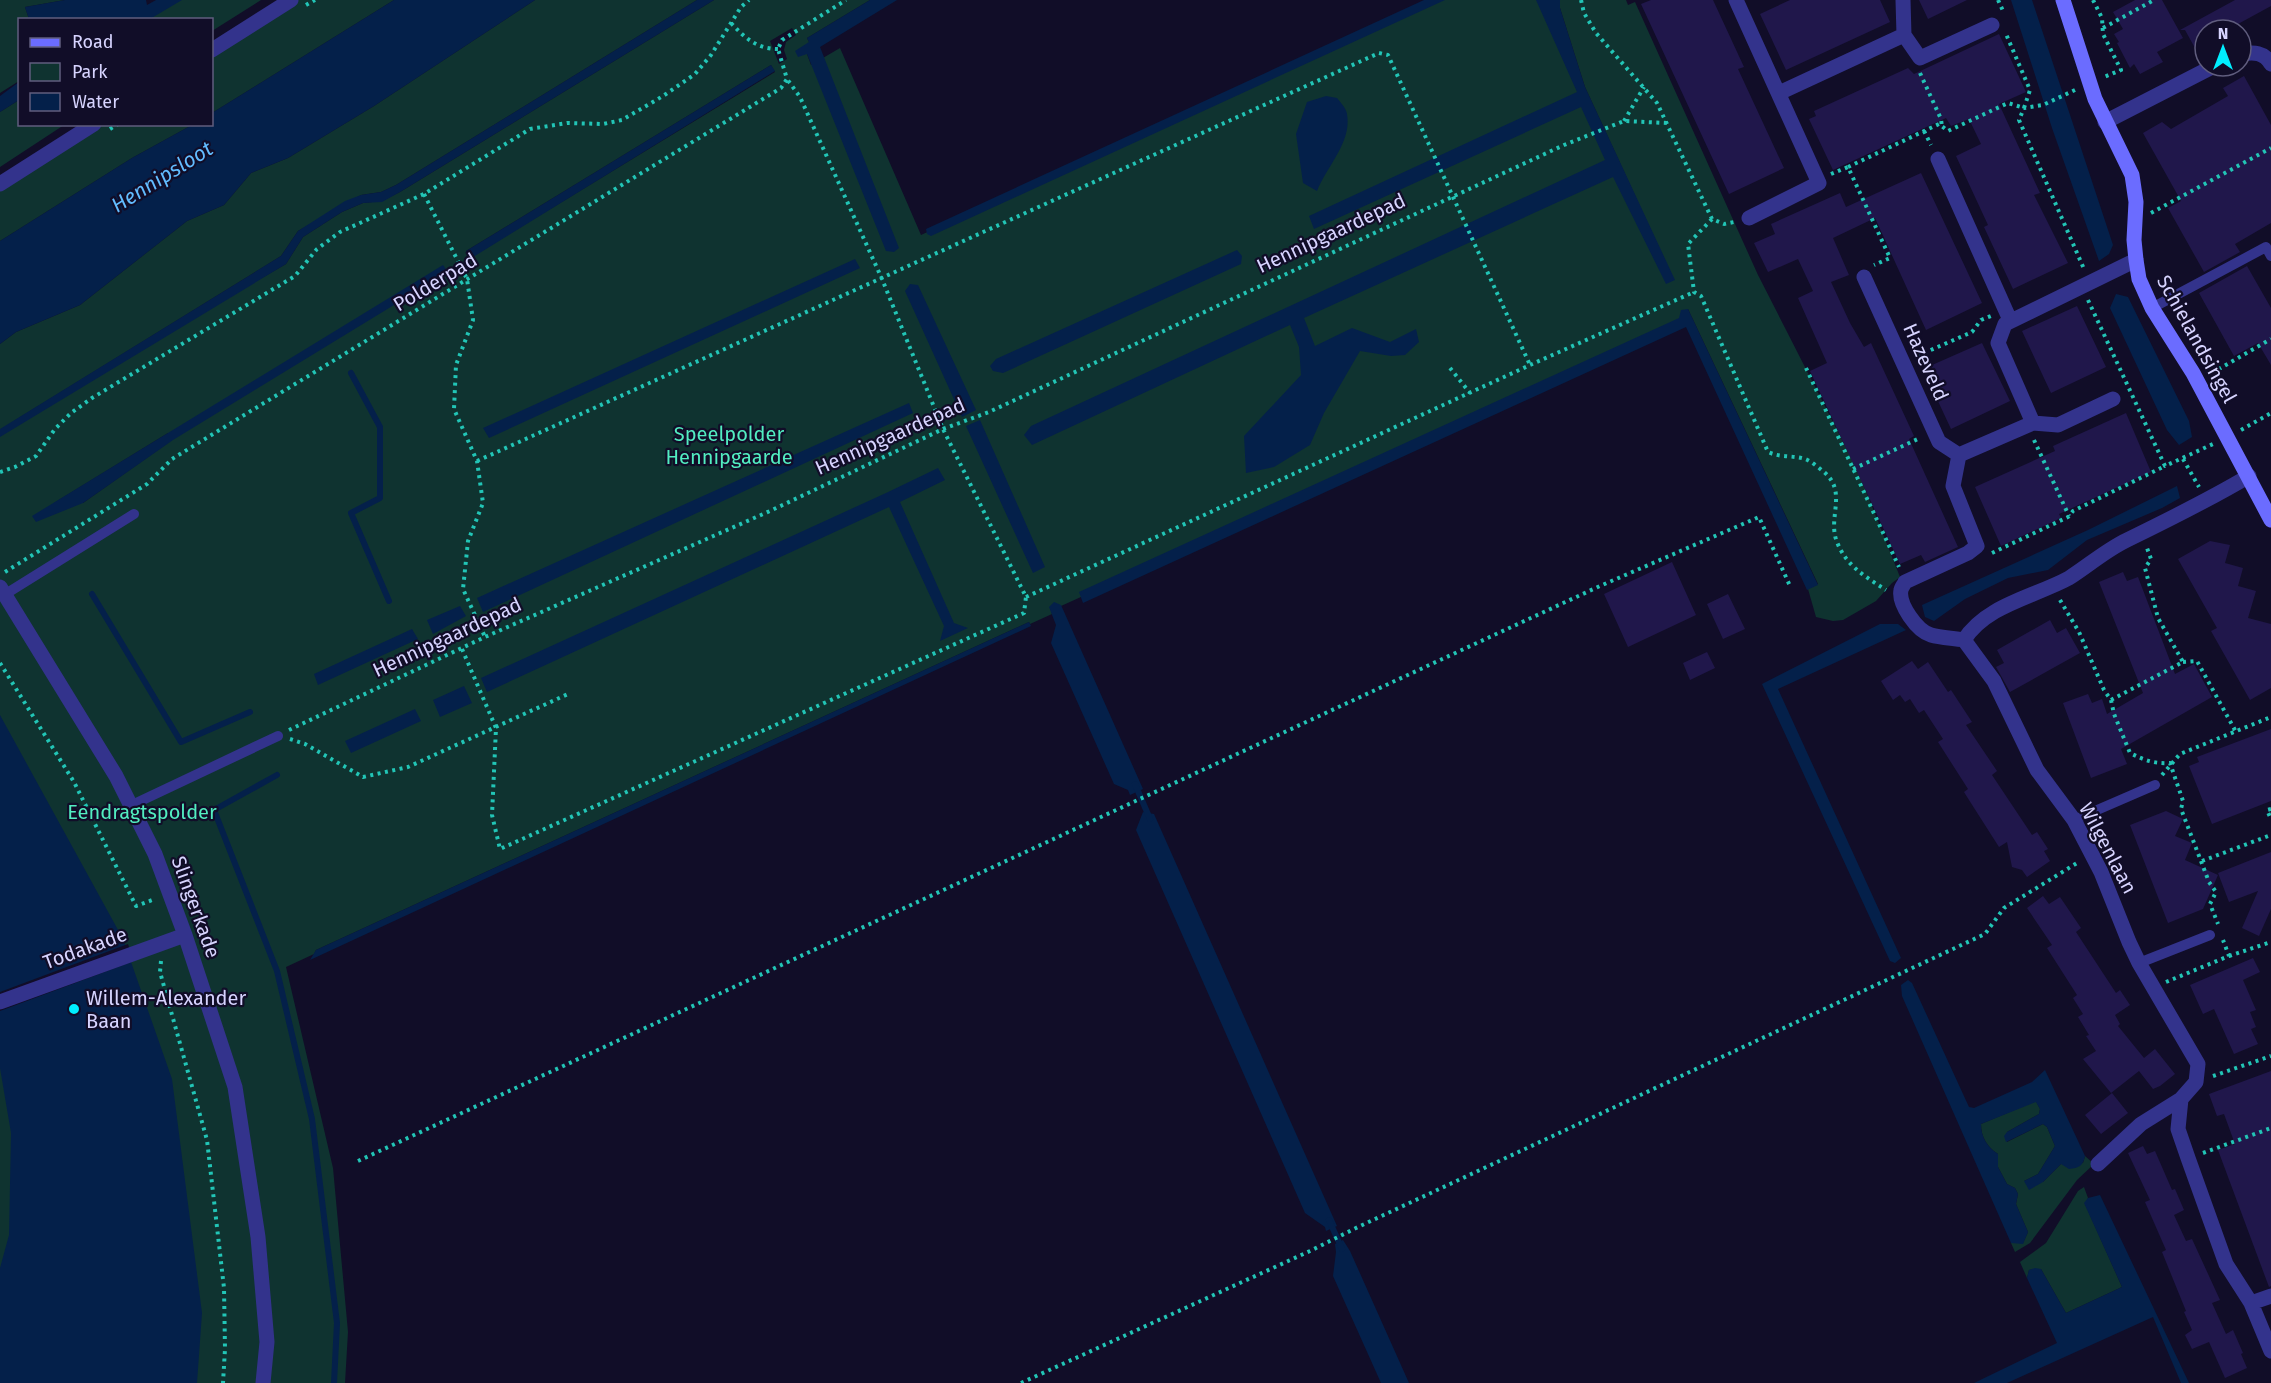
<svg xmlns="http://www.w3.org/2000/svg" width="2271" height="1383" font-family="'Fira Sans',sans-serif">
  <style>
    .green { fill: #0f3330; fill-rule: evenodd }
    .water { fill: #04204a }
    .pier { fill: #110d28 }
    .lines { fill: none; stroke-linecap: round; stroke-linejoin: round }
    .stream { stroke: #04204a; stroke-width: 6 }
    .building { fill: #20174b }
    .path { stroke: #22c5b6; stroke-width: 4; stroke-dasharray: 3 4.5; stroke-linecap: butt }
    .lane { stroke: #33338c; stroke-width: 10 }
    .street { stroke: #33338c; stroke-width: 15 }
    .secondary { stroke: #6b6cff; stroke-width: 15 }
    .poi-dot { fill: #0ef; stroke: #110d28; stroke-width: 2 }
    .labels { text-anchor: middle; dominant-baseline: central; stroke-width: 4.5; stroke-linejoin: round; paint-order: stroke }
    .street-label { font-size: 20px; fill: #d7d4ff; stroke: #110d28 }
    .park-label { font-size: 20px; fill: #52edc1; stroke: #110d28 }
    .poi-label { font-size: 20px; fill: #d7d4ff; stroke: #110d28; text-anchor: start }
    .water-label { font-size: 21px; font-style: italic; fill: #62bcff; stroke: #110d28 }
  </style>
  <rect width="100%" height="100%" fill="#110d28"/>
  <path class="green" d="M0,0H65L25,7L29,19L20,20L19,81L0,93Z
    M170,0H261L212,31V20L150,19Z
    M295,0H394L212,113V52Z
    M535,0H697L396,185L381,192L361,195L298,231L281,256L9,424L286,264L303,237L342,212L363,203L382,201L400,192L714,0H870L807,38L809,42L807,54L811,65L840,48L921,235L1431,0H1542L1674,280L1585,87L1560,8V0H1626L1628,5L1635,2L1758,275L1858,471L1900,577L1892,583L1876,601L1843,620L1833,621L1816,617L1808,589L1818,584L1688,309V322L1061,606L1051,611L1052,614L1030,624L1029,622L316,950L314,954L286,967L333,1168L348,1332L345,1383H0V344L16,332L80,305L187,221L224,205L251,173L288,158L374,106ZM792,28L796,35L786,42L784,50L787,59L779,64L770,41ZM771,65L775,72L470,258L466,251ZM168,433L172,440L83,503H54Z
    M19,100L20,124L64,125L0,167V112Z
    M96,125H192L132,158L0,241V190Z
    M2036,1101L2040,1109L2039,1114L2007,1132V1142L2043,1124L2047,1127L2055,1146L2038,1174L2024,1181L2043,1182L2061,1164L2083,1163L2085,1156L2094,1164L2077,1180L2030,1243L2015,1252L2011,1243H2023L2028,1232L2016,1204L2018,1194L2015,1188L2007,1184L1998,1167V1154C1987,1147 1981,1137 1981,1124Z
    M2084,1187L2088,1198L2085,1204L2122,1287L2066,1313L2041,1269L2029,1270L2027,1278L2020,1262L2046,1243L2078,1191Z"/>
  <path class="water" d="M65,0H146L147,5L156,0H182L150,19H29L25,7Z
    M394,0H535L374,106L288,158L251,173L224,205L187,221L80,305L16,332L0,344V241L132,158L192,125L212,124V113Z
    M697,0H714L400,192L382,202L363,203L342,212L303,237L286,264L0,437V429L281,256L298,231L345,201L361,195L381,192L396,185Z
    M870,0H897L820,47L899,248L894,252L886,251L807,54L798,57L795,51L809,42L807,38Z
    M1424,0H1445L931,236L927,234L926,229Z
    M1536,0H1560V8L1585,87L1675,280L1666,284L1613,177L1304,318L1315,346L1352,328L1390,342L1416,329L1419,342L1405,355L1391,356L1360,351L1324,413L1310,445L1274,467L1246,473L1244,436L1301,375L1299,347L1290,325L1032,445L1024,435L1031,426L1605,160L1581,107L1314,229L1309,216L1577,92Z
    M2011,0H2032L2033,3L2113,245L2109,254L2099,261L2052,128Z
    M771,65L775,71L470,259L466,251Z
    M19,82V100L0,112V96Z
    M1326,96L1337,98C1340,102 1346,108 1347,114C1352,142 1327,166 1317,191L1303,183L1296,134L1307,102Z
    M1237,250L1242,256L1241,264L1003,373L993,371L990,366L996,359Z
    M855,259L860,268L489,438L483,428Z
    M443,265L448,272L173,440L83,503L36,522L32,516Z
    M910,284L918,285L976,410L962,417L905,291Z
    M2116,294L2128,297L2189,421L2192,437L2179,445L2167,430L2110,308Z
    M1688,309L1818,585L1807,590L1686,327L1083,603L1079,592L1679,318L1681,310Z
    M909,403L913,413L483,612L477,598Z
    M980,420L1045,567L1033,573L966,426Z
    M938,468L945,480L900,502L954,623L968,628L940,641L944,626L889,507L487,692L481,678L886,493Z
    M2177,486L2180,498L2162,508L2087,540L2048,570L2008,578L1965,599L1934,621L1925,617L1922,605L2088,530Z
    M1054,602L1061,605L1143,789L1130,795L1128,790L1114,784L1051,643L1056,625L1049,607Z
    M460,606L466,616L433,634L427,620Z
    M1029,622L1031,626L310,960L316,950Z
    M1880,624H1898L1906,630L1778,689L1901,958L1895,963L1890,961L1762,684Z
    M412,629L418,639L318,685L314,674Z
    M464,686L472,703L440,717L433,700Z
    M415,709L421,721L351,753L345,741Z
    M0,715L123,939L172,1079L202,1313L197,1383H0V1268L9,1235L11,1133L0,1068Z
    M1143,812L1154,814L1337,1226L1326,1231L1325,1227L1305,1213L1136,830Z
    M1908,980L1912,983L1969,1107L1974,1108L2032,1082L2045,1070L2085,1156C2083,1166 2079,1168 2069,1169L2061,1164L2043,1182L2029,1190L2024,1181L2038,1174L2055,1146L2047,1127L2043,1124L2006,1142L2004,1136L2007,1132L2039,1114L2040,1109L2036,1102L1981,1124C1981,1137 1987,1147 1998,1154V1167L2007,1184L2015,1188L2018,1194L2016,1204L2028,1232L2023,1244L2011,1243L1902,996L1901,985Z
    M2100,1195L2189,1383H2181L2153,1317L2007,1383H1974L2057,1343L2027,1278L2029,1270L2035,1268L2041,1269L2066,1313L2122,1287L2084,1203L2088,1198Z
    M1343,1240L1350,1251L1409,1383H1381L1333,1276L1336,1252L1335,1244Z"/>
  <path class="pier" d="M128,944L134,961L0,1011V992Z"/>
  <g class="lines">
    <path class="stream" d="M351,373L380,427V498L351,513L389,601
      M92,594L181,742L250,712
      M277,775L214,810L277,971L312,1119L337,1323L334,1383
      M1135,784L1150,819
      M1329,1220L1342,1249"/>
  </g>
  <path class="building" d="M1651,0H1713L1744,67L1738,69L1784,168L1729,194L1641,4Z
    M1790,0H1880L1890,22L1786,70L1760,14Z
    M1919,0H1967L1928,19Z
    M2135,0H2162L2183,38L2157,52L2163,62L2140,74L2134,64L2130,68L2117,43L2119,42L2114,34L2123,29L2113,12Z
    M2235,0H2271V6L2227,30H2205V42L2195,48L2185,30H2180Z
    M1999,34L2026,92L1999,104L2040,193L2034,195L2068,263L2013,289L1984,227L1988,225L1956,156L1981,144L1969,119L1951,126L1946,118L1833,170L1809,119L1816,116L1814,111L1908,68L1914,74Z
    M2244,76L2271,125V223L2235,244L2240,252L2204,272L2168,208L2181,201L2143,133L2162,122L2171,129L2228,96L2223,88Z
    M1921,173L1982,303L1926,330L1875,218L1833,238L1849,275L1831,282L1850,323L1864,347L1871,343L1914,436L1909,439L1958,547L1925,562L1921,555L1900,564L1810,371L1827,363L1798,298L1813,291L1798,259L1768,272L1754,243L1775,234L1771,224L1840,193L1846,207Z
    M2247,266L2271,308V365L2258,343L2234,356L2199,293Z
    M2077,306L2106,367L2051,393L2022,331Z
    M1982,343L2010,401L1951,429L1923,369Z
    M2126,413L2151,472L2059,514L2061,518L2001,546L1975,487L2055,451L2053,446Z
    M2210,541L2230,545L2225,563L2243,568L2238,586L2256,591L2248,618L2271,624V688L2250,700L2211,631L2217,628L2178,559Z
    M1672,562L1696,615L1628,647L1604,594Z
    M2123,572L2127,581L2138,577L2175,674L2194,664L2212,697L2121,749L2127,764L2091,778L2063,703L2088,694L2092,703L2102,699L2107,714L2143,693L2099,582Z
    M1728,594L1745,629L1723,639L1707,604Z
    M2050,620L2057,633L2066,628L2080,653L2010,692L1996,667L2004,663L1997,650Z
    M1707,652L1715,668L1690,680L1683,663Z
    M1912,661L1918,669L1928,662L1948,692L1951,690L1972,722L1966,725L1997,771L1992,775L2032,835L2037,832L2048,849L2044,851L2050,861L2027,877L2022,870L2012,867L2007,842L1999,847L1969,800L1964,792L1968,789L1938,742L1943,739L1924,710L1919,713L1910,699L1905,702L1900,695L1893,700L1881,681Z
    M2271,729V801L2212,824L2189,766L2199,762L2197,757Z
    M2166,811L2183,819L2175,836L2192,843L2185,860L2218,875L2203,909L2168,923L2130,825Z
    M2271,852V909L2259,936L2242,928L2258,891L2229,902L2218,873Z
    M2043,896L2049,904L2060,897L2081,928L2076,932L2116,993L2120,990L2130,1005L2115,1015L2120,1024L2118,1026L2144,1058L2155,1049L2175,1074L2160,1086L2153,1089L2139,1071L2111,1093L2083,1059L2096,1051L2086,1036L2089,1035L2078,1017L2083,1014L2073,998L2077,995L2047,948L2052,945L2027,908Z
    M2253,958L2260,972L2243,980L2256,1010L2250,1012L2256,1027L2251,1029L2258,1044L2234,1054L2214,1009L2203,1014L2190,985Z
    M2271,1071V1286L2269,1287L2218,1150L2235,1144L2224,1114L2217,1116L2209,1094Z
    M2112,1093L2128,1113L2101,1134L2085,1115Z
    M2143,1146L2147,1154L2155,1151L2172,1190L2175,1189L2184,1210L2174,1215L2186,1241L2192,1239L2220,1300L2212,1303L2226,1334L2233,1330L2243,1353L2241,1354L2247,1368L2225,1378L2209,1342L2192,1349L2185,1335L2192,1330L2184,1312L2186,1311L2162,1252L2166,1250L2145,1202L2150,1200L2128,1153Z"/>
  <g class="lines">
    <path class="path" d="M1581,0L1584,13L1596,33L1657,103L1712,219L1724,224L1734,222
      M1998,0L2004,13
      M2093,0L2102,18L2103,34L2121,70L2104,77
      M306,5L315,0
      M731,23C745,38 757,49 778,49
      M2103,28L2154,0
      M1920,73L1941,119L1942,127
      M2075,90L2043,105L2024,108L2019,120L2084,269
      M1624,121L1644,87
      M110,129L118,124
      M1924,131L1931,145
      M1848,167L1939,124L1948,131L2008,103L2024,108L2030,90L2006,34
      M1831,174L1848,167L1890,258L1874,265
      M424,194L467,279L473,320L456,365L454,409L477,461L483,503L468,541L463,589L485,637
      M2151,213L2271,148
      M1712,219L1688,244L1694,292L1701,296L1768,452C1781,458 1793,455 1805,459C1811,461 1819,468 1824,472C1848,492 1827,518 1837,542C1846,566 1866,577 1886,590
      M2088,300L2165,466L2213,444
      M1917,356L1972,332L1981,320L1991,316
      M1450,368L1470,393
      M1806,368L1899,567
      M2212,373L2271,339
      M2241,430L2271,413
      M2034,440L2069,516
      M2183,459L2199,487
      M477,461L1379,53L1388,55L1530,365
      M1853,469L1920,438
      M0,472L15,467L36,456L55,429L71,413L92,398L295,276L317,249L340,232L424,194L530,129L567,123L603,124L622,120L663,96L695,74L711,55L741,7L749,0
      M1992,553L2068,517L2073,511L2165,466
      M5,572L147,484L172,459L781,88L787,79L778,49L782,40L846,0
      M1026,597L1530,365L1694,292
      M2060,600L2079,632L2104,690L2111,700L2114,714L2130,753C2144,760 2154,764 2170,763L2183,801L2181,809L2209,882L2216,892L2210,904L2218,924
      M462,649L496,728L492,815L500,849L1024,613L1026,597L943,429L882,279L800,97L787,79
      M2183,662L2197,661L2236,732
      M0,663L74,782L136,906L155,899
      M2111,700L2183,662L2158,618L2145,568L2151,559L2147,548
      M289,730L485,637L770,511L943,429L989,412L1564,145L1624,121L1667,123
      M290,739L305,744L363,777L408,767L568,694
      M2162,775L2180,754L2271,717
      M2271,809L2267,810L2271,819
      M2202,861L2271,835
      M2229,956L2271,942
      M161,961L160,972L207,1140L224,1288L225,1349L223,1383
      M2166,982L2229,956L2223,940
      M2213,1076L2271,1056
      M2203,1153L2271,1128
      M358,1161L1600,586L1759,517L1790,586
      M1021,1383L1310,1251L1358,1227L1985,934L2004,908L2077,863"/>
    <path class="lane" d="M2152,308L2266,247L2271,256
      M4,595L134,514
      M132,805L278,736
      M2074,820L2155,785
      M2139,963L2210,935"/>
    <path class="street" d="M1736,0L1819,183L1749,218
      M1904,35L1920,58L1992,25
      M212,50L291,0
      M2241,54C2254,52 2264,52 2271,64
      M1779,93L1904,35L1903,0
      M2105,122L2214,66
      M1938,159L2010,320
      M0,184L94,124
      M1864,277L1939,442L1959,455L1953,486L1977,546L1968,553L1905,582C1905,583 1901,588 1901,590C1898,604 1917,631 1931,635C1941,638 1953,638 1964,640L1994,681L2037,770L2074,820L2101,872L2129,942L2139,963L2198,1064L2196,1082L2181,1099L2141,1124L2098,1164
      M2033,423L1998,343L2005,324L2136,260
      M1959,455L2033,423L2058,425L2113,399
      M0,587L116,776L155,854L185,935L235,1087L258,1237L267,1342L263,1383
      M1964,640C1986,605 2034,597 2069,578C2088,566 2106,550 2127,540C2168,520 2209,500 2249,476
      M0,1002L185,935
      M2181,1099L2178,1129L2188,1158L2226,1264L2251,1303L2271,1351
      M2251,1303L2271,1296"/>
    <path class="secondary" d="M2063,0L2095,99L2132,175L2136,202L2134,240L2136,260L2139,279L2152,308L2193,373L2271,520"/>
  </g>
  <circle class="poi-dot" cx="74" cy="1009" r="6"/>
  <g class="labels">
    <g class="street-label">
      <text transform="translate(1331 233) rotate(-25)">Hennipgaardepad</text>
      <text transform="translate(435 282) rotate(-31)">Polderpad</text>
      <text transform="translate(2197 339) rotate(61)">Schielandsingel</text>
      <text transform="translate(1926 362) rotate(66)">Hazeveld</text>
      <text transform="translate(890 436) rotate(-24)">Hennipgaardepad</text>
      <text transform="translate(447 637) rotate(-25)">Hennipgaardepad</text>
      <text transform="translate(2108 848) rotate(62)">Wilgenlaan</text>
      <text transform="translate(196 907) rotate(70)">Slingerkade</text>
      <text transform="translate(85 948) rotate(-20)">Todakade</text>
    </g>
    <g class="park-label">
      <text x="729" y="434">Speelpolder<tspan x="729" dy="23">Hennipgaarde</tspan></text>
      <text x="142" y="812">Eendragtspolder</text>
    </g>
    <g class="poi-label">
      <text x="86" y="998">Willem-Alexander<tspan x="86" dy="23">Baan</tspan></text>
    </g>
    <g class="water-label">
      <text transform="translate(162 177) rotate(-32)">Hennipsloot</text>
    </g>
  </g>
  <rect x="18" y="18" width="195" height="108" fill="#110d28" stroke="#605d7e" stroke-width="1.5"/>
  <rect x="30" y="38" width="30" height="9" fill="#6b6cff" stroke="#605d7e" stroke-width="1.5"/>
  <text x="72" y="48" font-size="18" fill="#d7d4ff">Road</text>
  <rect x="30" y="63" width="30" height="18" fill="#0f3330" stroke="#605d7e" stroke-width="1.5"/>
  <text x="72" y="78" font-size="18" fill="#d7d4ff">Park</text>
  <rect x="30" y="93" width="30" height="18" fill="#04204a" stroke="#605d7e" stroke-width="1.5"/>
  <text x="72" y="108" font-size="18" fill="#d7d4ff">Water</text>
  <g transform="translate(2223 48)"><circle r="28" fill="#110d28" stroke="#605d7e" stroke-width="1.5"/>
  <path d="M0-4.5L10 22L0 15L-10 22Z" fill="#00eeff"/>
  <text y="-9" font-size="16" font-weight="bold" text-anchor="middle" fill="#d7d4ff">N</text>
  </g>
</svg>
